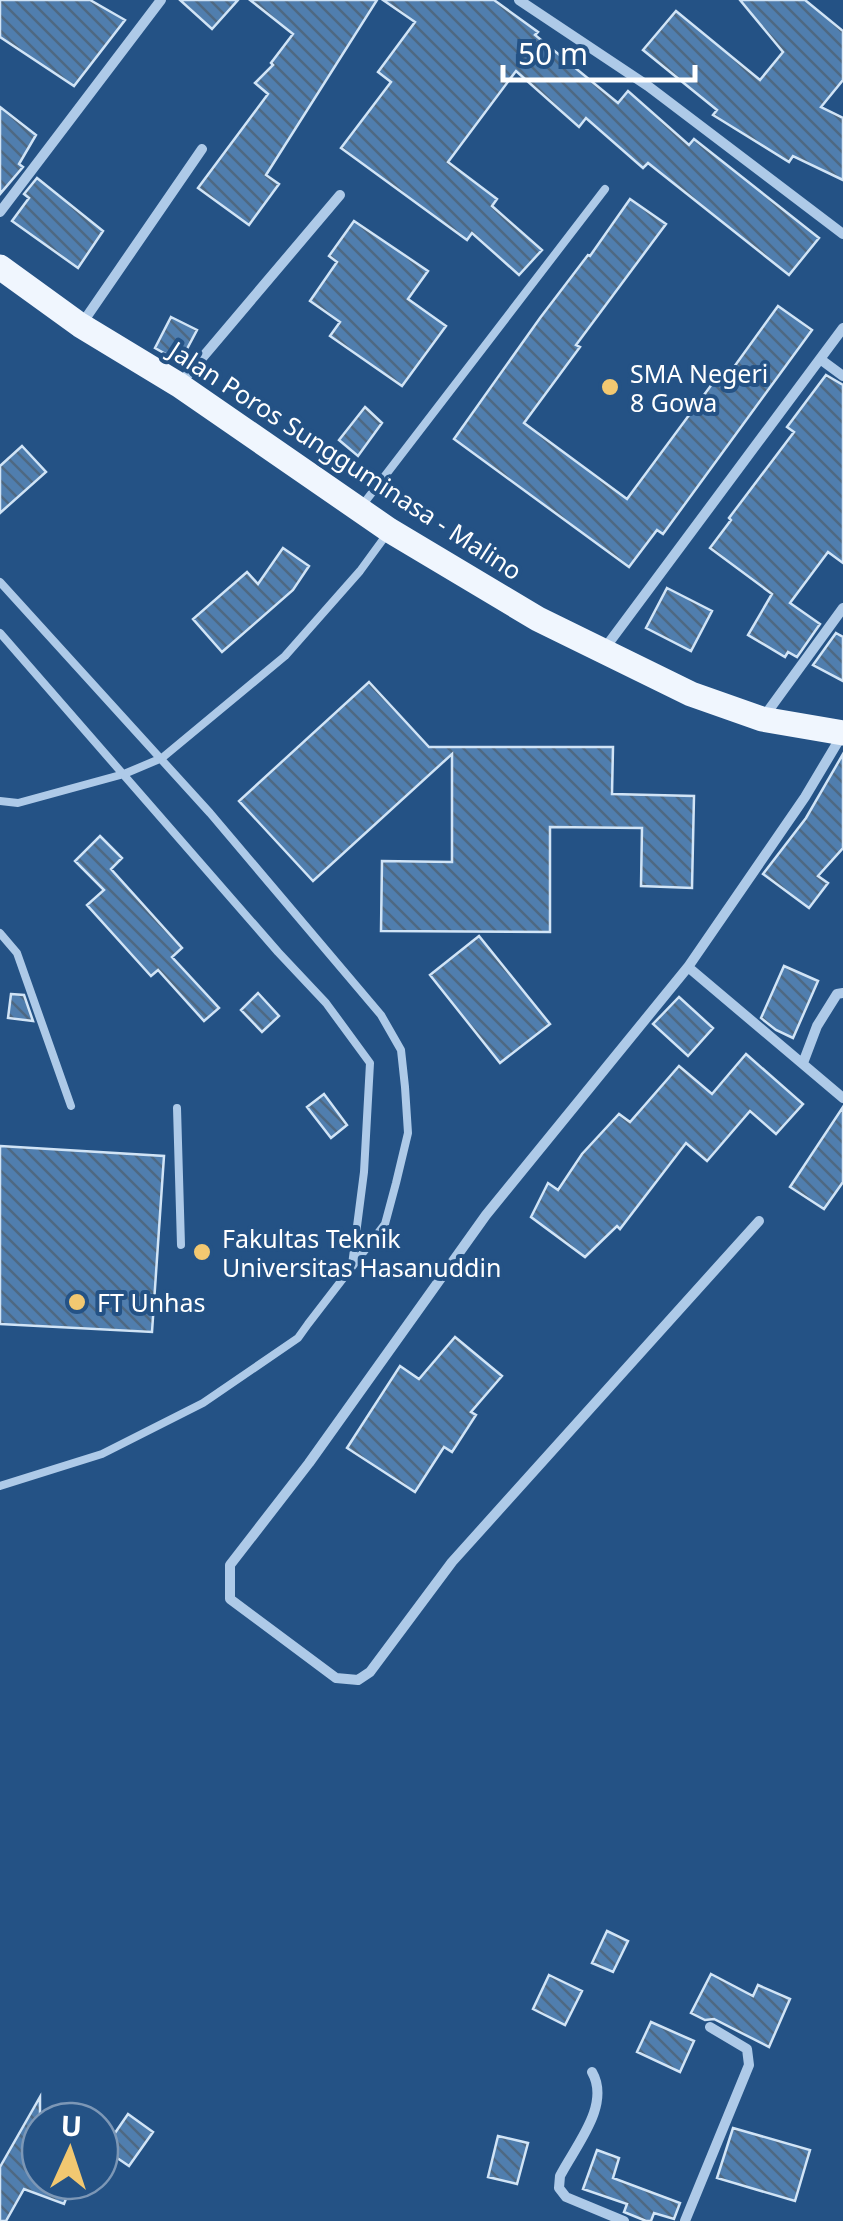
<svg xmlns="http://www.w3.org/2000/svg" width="843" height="2221" font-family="'Noto Sans',sans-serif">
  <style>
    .building { fill: url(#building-back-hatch); stroke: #d1e4f6; stroke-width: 2.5 }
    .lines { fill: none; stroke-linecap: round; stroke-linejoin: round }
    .lane { stroke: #aecae8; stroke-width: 8 }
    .street { stroke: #aecae8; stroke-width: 10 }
    .primary { stroke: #f0f6fe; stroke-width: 25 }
    .poi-dot { fill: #f2c871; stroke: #245285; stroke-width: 4 }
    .labels { text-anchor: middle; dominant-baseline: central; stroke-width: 8; stroke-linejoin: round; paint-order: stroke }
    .poi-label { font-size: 25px; fill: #fff; stroke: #245285; text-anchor: start }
    .street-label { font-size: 25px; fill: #fff; stroke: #245285 }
  </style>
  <defs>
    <pattern id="building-back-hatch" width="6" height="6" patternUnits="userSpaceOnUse" patternTransform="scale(2.5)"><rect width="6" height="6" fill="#507eae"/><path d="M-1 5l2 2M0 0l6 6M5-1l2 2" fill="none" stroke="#4e6882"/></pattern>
  </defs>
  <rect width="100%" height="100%" fill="#245285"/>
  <path class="building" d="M0,0H90L125,20L74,86L0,37Z
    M180,0H238L212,29Z
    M250,0H377L266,175L279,184L249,225L198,188L268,94L255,83L273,65L271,63L293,34Z
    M383,0H494L538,32L535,35L618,103L628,91L689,145L694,139L819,238L789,275L648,163L643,168L586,118L579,127L516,71L448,162L497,199L492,206L542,250L519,275L472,233L467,240L341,148L391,82L378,72L415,22Z
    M740,0H805L843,31V80L821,107L843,118V180L793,156L789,162L713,115L717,110L643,50L676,11L760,80L783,52Z
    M0,107L36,135L19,164L23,167L0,194Z
    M37,178L103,231L78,268L12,221L29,198L24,194Z
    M630,199L666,224L576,345L580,347L524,423L627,499L715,380L721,385L778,306L812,330L663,534L657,530L629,567L454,439L540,318L588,255L590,256Z
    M354,221L428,271L408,299L446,326L402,386L330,336L340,322L310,301L337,262L329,256Z
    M171,317L197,330L180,362L155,348Z
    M826,375L843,385V563L828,552L790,603L820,624L797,657L788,652L785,657L748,635L772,594L710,548L731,520L729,518L794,432L787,427Z
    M365,407L382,423L358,456L339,440Z
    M22,446L46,472L0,513V466Z
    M283,548L309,566L293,590L222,652L193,619L247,572L258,584Z
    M667,588L712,611L691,651L646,628Z
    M836,633L843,637V681L813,665Z
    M369,682L429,747H613L612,794L694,796L692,888L641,886L642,828L550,827V932L381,931L382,861L452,862V754L313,881L239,801Z
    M843,754V848L818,876L828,883L809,908L763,874L806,818Z
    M100,836L122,858L111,869L182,948L172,957L219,1008L204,1021L158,970L151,976L87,905L104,890L75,861Z
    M479,936L550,1024L500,1063L430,975Z
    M784,966L818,981L793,1038L776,1030L761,1018Z
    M258,993L279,1016L262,1032L241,1010Z
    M11,994L24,995L33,1021L8,1018Z
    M679,997L713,1028L688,1056L653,1024Z
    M746,1054L803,1104L776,1134L750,1111L707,1161L686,1143L620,1229L617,1226L585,1257L531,1217L548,1183L558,1190L582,1154L619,1114L630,1122L679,1066L712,1094Z
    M324,1094L347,1125L331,1138L307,1107Z
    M843,1107V1182L824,1209L790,1187Z
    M0,1146L164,1156L152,1332L0,1324Z
    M455,1337L502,1376L471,1412L476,1415L452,1452L444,1447L415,1492L347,1448L400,1366L419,1379Z
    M607,1931L628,1941L613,1972L592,1963Z
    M711,1974L753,1996L758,1985L790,1999L769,2047L714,2019L705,2020L691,2013Z
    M549,1975L582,1991L565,2025L533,2009Z
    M651,2022L694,2041L680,2072L637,2052Z
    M40,2097V2181H73L64,2204L24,2189L6,2221H0V2167Z
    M128,2114L153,2132L129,2166L104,2149Z
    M733,2128L810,2150L795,2201L717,2178Z
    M498,2136L528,2143L517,2184L488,2177Z
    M597,2150L619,2158L613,2178L680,2203L674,2219L654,2213L651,2221H646L624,2212L627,2204L583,2189Z"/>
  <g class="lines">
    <path class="lane" d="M361,507L605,189
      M0,582L210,813L381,1015L401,1050L405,1087L408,1133L396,1183L385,1224L308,1324L298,1338L203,1403L102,1454L0,1486
      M0,633L278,952L326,1003L370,1063L364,1172L352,1265
      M0,801L18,803L124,774L162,758L285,656L360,571L387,534
      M0,933L17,953L71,1106
      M177,1108L181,1245"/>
    <path class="street" d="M519,0L648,86L843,234
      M0,212L161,0
      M81,325L202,149
      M820,359L843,376
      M180,384L340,195
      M605,648L843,328
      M763,718L843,608
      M688,967L843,1098
      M803,1063L817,1026L837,994L843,993
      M759,1221L452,1562L370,1672L358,1680L336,1678L230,1599V1565L309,1463L486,1215L688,967L805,797L842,735
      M592,2072C611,2105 576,2145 560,2176L559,2188L566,2197L624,2221
      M685,2221L749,2065L747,2049L710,2027"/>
    <path class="primary" d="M0,267L80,325L179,385L389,530L538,619L691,694L762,719L843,733"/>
  </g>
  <g class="poi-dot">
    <circle cx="610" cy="387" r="10"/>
    <circle cx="202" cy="1252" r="10"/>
    <circle cx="77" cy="1302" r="10"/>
  </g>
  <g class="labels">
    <g class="poi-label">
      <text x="630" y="373">SMA Negeri<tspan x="630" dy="29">8 Gowa</tspan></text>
      <text x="222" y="1238">Fakultas Teknik<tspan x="222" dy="29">Universitas Hasanuddin</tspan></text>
      <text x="97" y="1302">FT Unhas</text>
    </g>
    <g class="street-label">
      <text transform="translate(346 460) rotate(33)">Jalan Poros Sungguminasa - Malino</text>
    </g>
  </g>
  <g transform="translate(70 2151) rotate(3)"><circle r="48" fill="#245285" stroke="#7c97b6" stroke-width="2.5"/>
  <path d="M0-8L18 38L0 25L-18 38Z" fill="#f2c871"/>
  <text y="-15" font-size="28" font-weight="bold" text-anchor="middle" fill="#ffffff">U</text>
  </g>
  <path d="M503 65v15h192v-15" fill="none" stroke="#ffffff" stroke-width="5"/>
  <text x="518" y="65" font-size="30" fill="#ffffff" stroke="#245285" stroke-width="8" paint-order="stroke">50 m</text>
</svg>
